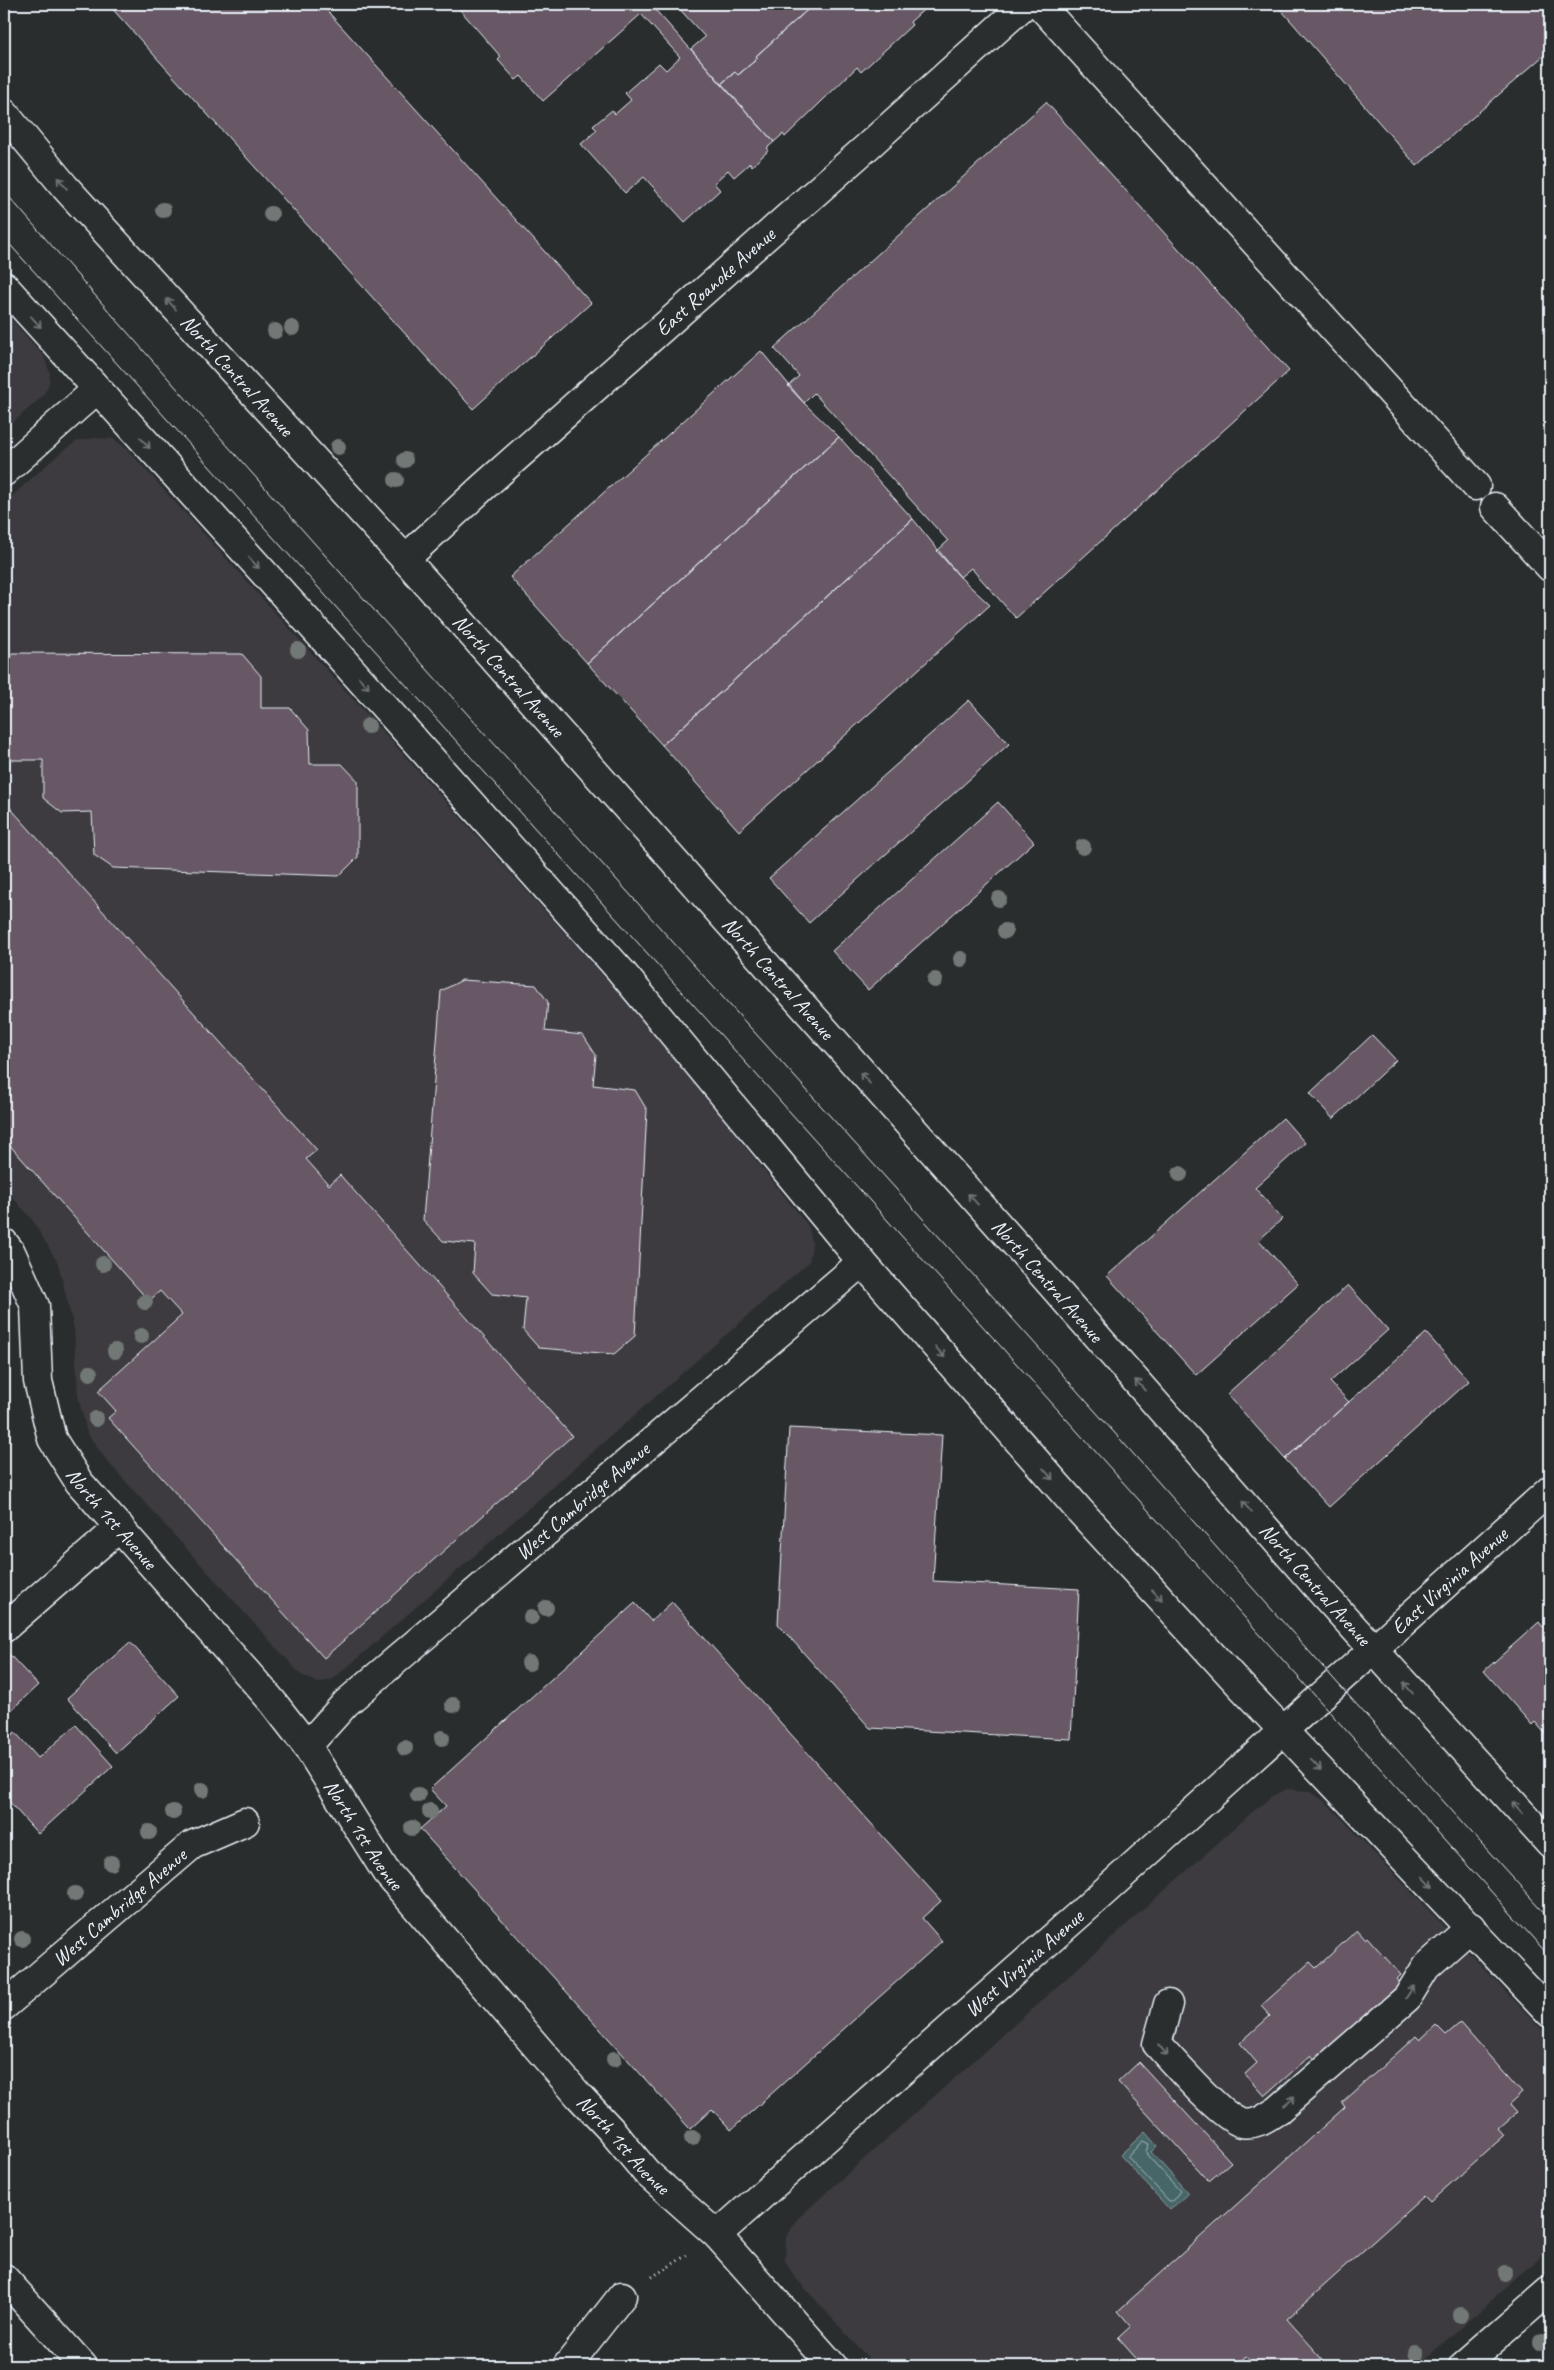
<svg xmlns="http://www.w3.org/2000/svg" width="1554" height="2370" font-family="Caveat,sans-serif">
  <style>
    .built { fill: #3c3a3f }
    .water { fill: #476668; stroke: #879ea2 }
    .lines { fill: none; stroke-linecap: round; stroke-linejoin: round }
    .shore { stroke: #a8b9be; stroke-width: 1 }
    .building { fill: #675966; stroke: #e8f1f8 }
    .minor-casing { stroke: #e8f1f8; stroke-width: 31 }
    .major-casing { stroke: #e8f1f8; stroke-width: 31 }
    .path { stroke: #e8f1f8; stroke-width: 3; stroke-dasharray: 1 4; stroke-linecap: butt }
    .minor { stroke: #2a2d2e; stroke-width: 28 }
    .major { stroke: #2a2d2e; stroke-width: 28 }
    .tram { stroke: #e8f1f8; stroke-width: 1 }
    .tree { fill: #717874 }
    .oneway { stroke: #6c7275 }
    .labels { text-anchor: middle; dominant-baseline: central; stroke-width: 5; stroke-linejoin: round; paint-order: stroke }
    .street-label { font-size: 21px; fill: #e8f1f8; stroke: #2a2d2e }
  </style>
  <rect width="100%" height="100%" fill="#2a2d2e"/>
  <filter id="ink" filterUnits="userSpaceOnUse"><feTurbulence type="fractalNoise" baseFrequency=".02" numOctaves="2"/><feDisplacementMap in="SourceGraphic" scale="10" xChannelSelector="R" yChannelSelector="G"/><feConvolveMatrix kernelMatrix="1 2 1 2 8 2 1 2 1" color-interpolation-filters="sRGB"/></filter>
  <g filter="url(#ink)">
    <path class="built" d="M4,311L44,356L50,374L49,384L43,396L4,430Z
      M94,438L114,439L128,450L650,1027L809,1227L812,1245L809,1262L359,1657L333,1679L318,1683L301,1675L107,1461L87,1433L78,1396L74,1329L58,1263L31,1218L4,1188V503L59,454L77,441Z
      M1287,1789L1308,1791L1325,1801L1550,2038V2249L1417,2366H875L793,2275L785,2260L786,2238L798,2218L1249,1815L1272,1796Z"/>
    <path class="water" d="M1145,2132L1157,2146L1151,2152L1188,2193L1170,2210L1120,2155Z"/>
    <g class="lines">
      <path class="shore" d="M1143,2141L1149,2144L1146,2151L1147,2155L1180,2191L1172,2201H1169L1128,2157Z"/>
    </g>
    <path class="building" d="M108,4H321L591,303L473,409Z
      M455,4H650L774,142L767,148L769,150L752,166L750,163L734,177L728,170L714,183L720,190L685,222L644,177L625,193L581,144L597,130L593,126L612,110L615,114L631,100L625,93L659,63L666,70L680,57L641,14L543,101L521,76L516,80L498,60L501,57Z
      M675,4H814L756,56L758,58L738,75L735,72L721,84L691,49L705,37Z
      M814,4H930L910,22L912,25L861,72L857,67L785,137L783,134L774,142L721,84L735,72L738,75L758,58L756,56Z
      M1276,4H1550V50L1417,166Z
      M1046,102L1289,371L1016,618L971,568L960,577L937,551L948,541L814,393L804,403L788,386L799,376L774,348Z
      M761,351L804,403L839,437L587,663L510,577Z
      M839,437L913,519L662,745L587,663Z
      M913,519L960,577L990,605L739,831L662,745Z
      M12,653L242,654L261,676V708H290L309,730L310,764H342L358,781V857L339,876L113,868L94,855L92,812L62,813L43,798V760H13L4,752V666Z
      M969,700L1009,744L809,923L769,878Z
      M4,801L317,1150L306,1159L329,1185L340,1175L572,1436L324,1658L108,1418L116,1411L98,1391L182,1315L160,1291L149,1301L4,1139Z
      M998,802L1034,842L868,990L832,951Z
      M462,980L536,985L548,1002L545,1031L583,1035L596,1055L593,1085L635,1090L647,1110L635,1336L614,1354L539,1348L523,1330L526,1298L492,1294L473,1273L475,1244L443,1241L423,1220L441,991Z
      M1372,1035L1396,1060L1333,1119L1310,1093Z
      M1283,1118L1305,1143L1255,1188L1282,1219L1259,1240L1298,1284L1196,1375L1107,1276Z
      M1348,1285L1388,1330L1330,1382L1349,1402L1285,1459L1227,1394Z
      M1426,1333L1469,1381L1329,1507L1285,1459Z
      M789,1428L942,1435L933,1581L1079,1589L1071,1739L870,1728L778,1624Z
      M672,1602L941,1901L922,1918L942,1941L731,2130L712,2109L690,2129L420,1829L446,1806L430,1789L635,1603L651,1621Z
      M1550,1621V1739L1535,1722L1532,1725L1484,1671L1539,1622L1543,1627Z
      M130,1642L179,1696L116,1753L67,1698Z
      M7,1652L38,1685L4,1717V1655Z
      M76,1725L113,1766L38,1834L4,1796V1743L15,1732L38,1758Z
      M1357,1930L1365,1939L1367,1937L1401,1975L1397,1979L1403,1986L1318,2063L1311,2055L1265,2096L1245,2074L1257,2063L1240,2043L1270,2016L1261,2006L1310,1962L1316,1968Z
      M1460,2023L1522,2093L1509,2105L1516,2113L1499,2128L1505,2135L1430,2202L1424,2196L1287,2319L1329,2366H1256L1246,2356L1235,2366H1143L1118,2338L1131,2326L1118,2311L1345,2107L1342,2103L1416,2036L1420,2040L1436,2025L1446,2035Z
      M1139,2062L1231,2162L1209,2181L1118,2082Z"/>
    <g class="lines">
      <g class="minor-casing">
        <g id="minor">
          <path d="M1039,4L1476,486"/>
          <path d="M4,472L96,390"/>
          <path d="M1495,507L1550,567"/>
          <path id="s1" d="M405,559L483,487L867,147L1025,4"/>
          <path id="s2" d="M4,1243L11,1252L35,1306L38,1381L52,1439L79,1482L272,1701L307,1746L386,1872L412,1902L579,2096L612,2131L646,2172L717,2235L833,2366"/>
          <path d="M4,1628L120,1527"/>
          <path id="s3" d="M307,1746L346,1703L862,1262"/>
          <path d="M1168,2004L1157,2044C1173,2061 1221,2118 1242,2123C1256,2126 1267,2117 1278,2110L1407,1998L1426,1967L1471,1927"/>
          <path id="s4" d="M4,2006L192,1845L245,1822"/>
          <path id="s5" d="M717,2235L1084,1910L1550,1490"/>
          <path d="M4,2278L83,2366"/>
          <path d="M567,2366L622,2296"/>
          <path d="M1463,2366L1550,2290"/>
        </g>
      </g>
      <g class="major-casing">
        <g id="major">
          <path id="s6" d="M4,113L65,187L405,559L1042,1274L1325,1596L1550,1844"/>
          <path d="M4,286L332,648L620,970L862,1262L1079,1510L1239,1684L1550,2013"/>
        </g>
      </g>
      <path class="path" d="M652,2277L687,2255"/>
      <use href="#minor" class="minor"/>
      <use href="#major" class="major"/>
      <path class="tram" d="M4,191C299,531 603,864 905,1199C1121,1438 1333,1681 1550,1919
        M4,238L1550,1957"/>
    </g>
    <g class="tree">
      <circle cx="163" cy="210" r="8"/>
      <circle cx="271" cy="214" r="8"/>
      <circle cx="292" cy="328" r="8"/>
      <circle cx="275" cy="331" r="8"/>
      <circle cx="338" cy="447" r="8"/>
      <circle cx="405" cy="460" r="8"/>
      <circle cx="396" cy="480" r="8"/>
      <circle cx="298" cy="650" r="8"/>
      <circle cx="368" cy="726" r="8"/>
      <circle cx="1083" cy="847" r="8"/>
      <circle cx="999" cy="899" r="8"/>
      <circle cx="1005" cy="931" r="8"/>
      <circle cx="961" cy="959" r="8"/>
      <circle cx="935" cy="980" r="8"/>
      <circle cx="1180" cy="1174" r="8"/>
      <circle cx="103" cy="1264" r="8"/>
      <circle cx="145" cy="1302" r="8"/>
      <circle cx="141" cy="1336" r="8"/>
      <circle cx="115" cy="1351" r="8"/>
      <circle cx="90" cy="1373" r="8"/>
      <circle cx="96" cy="1419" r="8"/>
      <circle cx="546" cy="1608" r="8"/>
      <circle cx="531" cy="1617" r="8"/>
      <circle cx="529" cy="1663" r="8"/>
      <circle cx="453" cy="1705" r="8"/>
      <circle cx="442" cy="1738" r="8"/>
      <circle cx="405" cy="1748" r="8"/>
      <circle cx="202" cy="1790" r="8"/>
      <circle cx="418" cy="1795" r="8"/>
      <circle cx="430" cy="1811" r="8"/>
      <circle cx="173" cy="1812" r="8"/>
      <circle cx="412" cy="1828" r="8"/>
      <circle cx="149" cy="1832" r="8"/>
      <circle cx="111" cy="1863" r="8"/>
      <circle cx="75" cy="1894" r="8"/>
      <circle cx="22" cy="1939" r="8"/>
      <circle cx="614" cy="2059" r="8"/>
      <circle cx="692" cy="2138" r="8"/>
      <circle cx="1505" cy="2273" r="8"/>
      <circle cx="1460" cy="2315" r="8"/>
      <circle cx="1540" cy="2344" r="8"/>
      <circle cx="1416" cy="2353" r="8"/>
    </g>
    <defs><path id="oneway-shaft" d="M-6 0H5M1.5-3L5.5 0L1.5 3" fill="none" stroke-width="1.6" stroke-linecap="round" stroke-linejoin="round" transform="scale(1.25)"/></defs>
    <g class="oneway">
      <use href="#oneway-shaft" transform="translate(62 183) rotate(-130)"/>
      <use href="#oneway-shaft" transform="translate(171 304) rotate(-132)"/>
      <use href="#oneway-shaft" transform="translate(36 322) rotate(48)"/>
      <use href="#oneway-shaft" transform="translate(145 443) rotate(48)"/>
      <use href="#oneway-shaft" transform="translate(254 563) rotate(48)"/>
      <use href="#oneway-shaft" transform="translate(364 683) rotate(48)"/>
      <use href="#oneway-shaft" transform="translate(865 1078) rotate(-132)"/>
      <use href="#oneway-shaft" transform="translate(973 1199) rotate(-132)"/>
      <use href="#oneway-shaft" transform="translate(940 1352) rotate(49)"/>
      <use href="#oneway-shaft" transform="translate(1140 1385) rotate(-132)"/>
      <use href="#oneway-shaft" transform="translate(1048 1474) rotate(49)"/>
      <use href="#oneway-shaft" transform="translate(1247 1507) rotate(-131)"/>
      <use href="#oneway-shaft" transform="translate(1157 1595) rotate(47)"/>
      <use href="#oneway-shaft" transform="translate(1408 1688) rotate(-132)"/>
      <use href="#oneway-shaft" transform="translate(1316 1765) rotate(46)"/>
      <use href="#oneway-shaft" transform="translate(1517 1808) rotate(-132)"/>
      <use href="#oneway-shaft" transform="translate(1428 1882) rotate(46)"/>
      <use href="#oneway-shaft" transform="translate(1410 1992) rotate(-56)"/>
      <use href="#oneway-shaft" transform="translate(1163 2050) rotate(50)"/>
      <use href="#oneway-shaft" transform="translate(1289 2101) rotate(-40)"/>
    </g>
  </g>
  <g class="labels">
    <g class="street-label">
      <text stroke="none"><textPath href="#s1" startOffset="416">East Roanoke Avenue</textPath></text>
      <text stroke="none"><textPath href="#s6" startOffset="351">North Central Avenue</textPath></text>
      <text stroke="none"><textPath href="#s6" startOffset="756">North Central Avenue</textPath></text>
      <text stroke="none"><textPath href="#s6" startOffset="1161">North Central Avenue</textPath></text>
      <text stroke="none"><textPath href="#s6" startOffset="1566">North Central Avenue</textPath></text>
      <text stroke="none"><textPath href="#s3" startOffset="369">West Cambridge Avenue</textPath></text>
      <text stroke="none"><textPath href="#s2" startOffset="305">North 1st Avenue</textPath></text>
      <text stroke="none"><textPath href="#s5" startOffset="982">East Virginia Avenue</textPath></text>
      <text stroke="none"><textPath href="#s6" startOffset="1971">North Central Avenue</textPath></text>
      <text stroke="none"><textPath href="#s2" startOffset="710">North 1st Avenue</textPath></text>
      <text stroke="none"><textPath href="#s4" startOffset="152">West Cambridge Avenue</textPath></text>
      <text stroke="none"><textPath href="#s5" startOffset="410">West Virginia Avenue</textPath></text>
      <text stroke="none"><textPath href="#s2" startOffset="1115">North 1st Avenue</textPath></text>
    </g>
  </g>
  <rect width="1554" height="2370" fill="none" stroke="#2a2d2e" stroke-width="20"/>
  <rect x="10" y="10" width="1534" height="2350" fill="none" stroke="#e8f1f8" stroke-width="2" filter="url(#ink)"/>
</svg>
